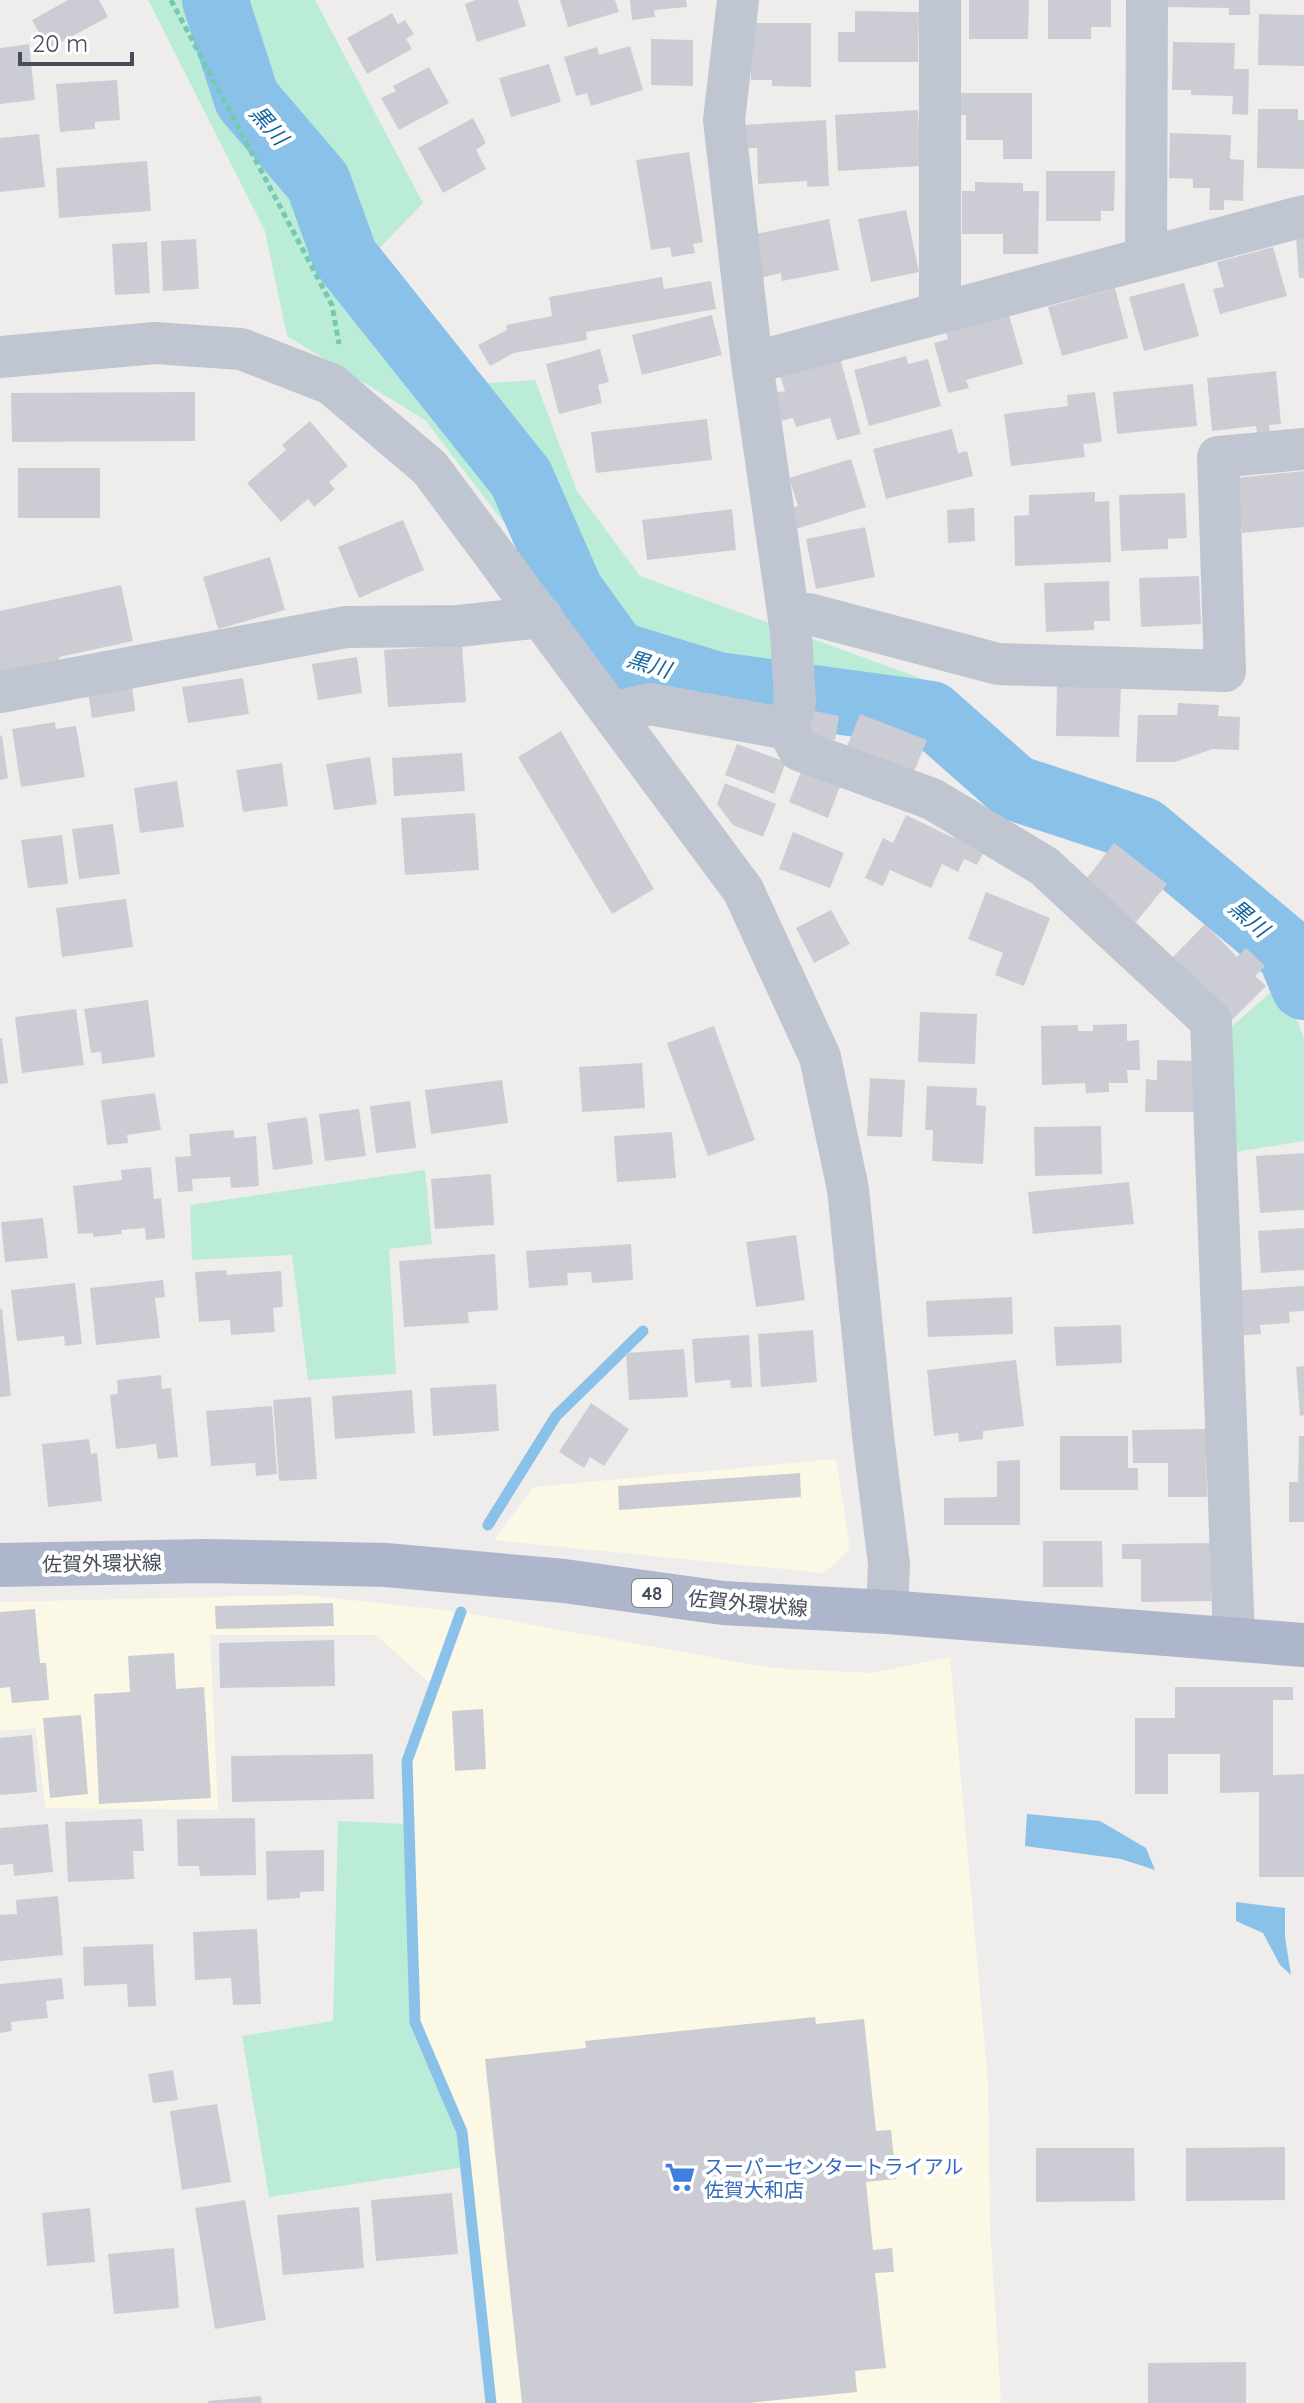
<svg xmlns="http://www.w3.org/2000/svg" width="1304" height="2403" font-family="Quicksand,'Noto Sans JP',sans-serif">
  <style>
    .commercial { fill: #fbf9e5 }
    .green { fill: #bbecd8 }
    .water { fill: #8ac1e8 }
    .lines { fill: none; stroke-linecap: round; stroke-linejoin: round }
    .stream { stroke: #8ac1e8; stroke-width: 11 }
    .river { stroke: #8ac1e8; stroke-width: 66 }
    .building { fill: #cccdd4 }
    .path { stroke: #75c9b0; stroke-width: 5; stroke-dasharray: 6 4; stroke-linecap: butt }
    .minor { stroke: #c0c6d1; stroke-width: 42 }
    .major { stroke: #adb6cb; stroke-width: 44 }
    .labels { text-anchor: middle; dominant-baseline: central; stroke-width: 8; stroke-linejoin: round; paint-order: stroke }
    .shield { fill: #fff; stroke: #7e828b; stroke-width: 2 }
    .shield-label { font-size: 18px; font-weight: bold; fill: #464c59 }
    .street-label { font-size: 20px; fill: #464c59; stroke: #fff }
    .shop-label { font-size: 20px; fill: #366cbe; stroke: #fff; text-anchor: start }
    .water-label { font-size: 22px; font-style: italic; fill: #1166a0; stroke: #fff }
  </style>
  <rect width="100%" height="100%" fill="#efedec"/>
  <path class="commercial" d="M836,1459L850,1549L824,1573L494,1540L534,1487Z
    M304,1595L461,1612L771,1668L871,1673L950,1657L988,2083L990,2227L1001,2403H491L462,2132L415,2022L407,1761L434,1687L376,1635H210L218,1810L45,1808L36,1728L0,1731V1602Z"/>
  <path class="green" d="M148,0H315L423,203L374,254L488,383L535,380L577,491L640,576L931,682L942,707L919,718L803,705L729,702L608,658L425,420L287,336L265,231Z
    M1281,983L1304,1038V1141L1229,1153L1218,1039Z
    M425,1170L432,1244L389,1249L396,1374L308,1380L292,1255L192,1260L190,1205Z
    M338,1821L409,1824L415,2022L462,2132L465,2167L269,2197L242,2036L333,2021Z"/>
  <path class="water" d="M1027,1814L1100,1821L1146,1848L1155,1870L1121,1859L1025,1846Z
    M1236,1902L1285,1908V1937L1291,1975L1280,1965L1263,1933L1236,1921Z"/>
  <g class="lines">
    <path class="stream" d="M488,1525L556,1416L643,1331
      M461,1612L407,1761L415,2022L462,2132L491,2403"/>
    <path class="river" d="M215,0L247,99L318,182L345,257L521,478L571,592L616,654L718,685L931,714L1015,788L1143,830L1290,953L1304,987"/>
  </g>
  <path class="building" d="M68,0H99L108,17L48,49L32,20Z
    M476,0H518L526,26L477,42L465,4Z
    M560,0H615L619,12L568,27Z
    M630,0H686L687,7L654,10L655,17L632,20Z
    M969,0H1029L1028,39H969Z
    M1048,0H1111V27H1091V39H1048Z
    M1166,0H1250V15H1229V8L1166,7Z
    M855,11L919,12L918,62H838V32H855Z
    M392,13L398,24L405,20L414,34L406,39L412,49L367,74L347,38Z
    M1259,14L1304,15V66L1258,65Z
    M751,23H811V87L772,86V80H751Z
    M651,39L693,40V86L651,85Z
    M1173,42L1235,43L1234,69H1249L1248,115L1232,114L1233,96L1191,95V90H1172Z
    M29,44L35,100L0,104V48Z
    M630,46L643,90L591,106L587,93L576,96L564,57L597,47L599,55Z
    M549,64L561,102L511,117L499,78Z
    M429,67L449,103L399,130L381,98L396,91L393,86Z
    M117,80L120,120L95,122V129L60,132L56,84Z
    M959,93H1032V159H1003V140H966V115H959Z
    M1258,109H1298V120H1304V169L1257,168Z
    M918,110L921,166L838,171L835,115Z
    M473,118L486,143L476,150L486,169L443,193L418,148Z
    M826,120L829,186L807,187V181L758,184L757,148H744L743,125Z
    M1170,133L1231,135L1230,159L1244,160L1243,201L1224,200V210H1209L1210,188H1193V179L1169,178Z
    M39,134L45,187L0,192V138Z
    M689,152L703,242L693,244L695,253L672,257L670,247L651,250L636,160Z
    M147,161L151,211L59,218L56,168Z
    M1046,171H1115L1114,211H1101V221H1046Z
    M975,182L1023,183V191H1039L1038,254H1003V234H962V191H975Z
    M906,210L919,272L871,282L858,219Z
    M829,219L839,270L782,281L781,273L760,278L751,235Z
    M1296,238H1304V278H1299Z
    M196,239L199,289L163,291L161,241Z
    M147,242L150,293L115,295L112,244Z
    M1273,247L1287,296L1220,314L1213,289L1224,287L1217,262Z
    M662,277L664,289L711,281L716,309L586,332L587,340L514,353L490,366L478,345L507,330L506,325L552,316L549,297Z
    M1184,283L1199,336L1144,351L1129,297Z
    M1115,288L1128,338L1062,356L1048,307Z
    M712,315L722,355L642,375L632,335Z
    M1009,315L1023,364L966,380L969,388L948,393L934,343L948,339L946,332Z
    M600,349L609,382L598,385L602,403L559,414L546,364Z
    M906,356L908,364L928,359L941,406L869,426L854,370Z
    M840,358L861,434L837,440L830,418L796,427L793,418L782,421L774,393L785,391L780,375Z
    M1276,371L1281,424L1269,425L1271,438L1258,439L1256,426L1212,431L1207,378Z
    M1193,384L1197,426L1117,434L1113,392Z
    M195,392V441L12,442L11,393Z
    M1095,392L1102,442L1083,444L1085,457L1011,466L1004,414L1068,406L1067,395Z
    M707,419L712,460L596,473L591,432Z
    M310,421L348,466L329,482L335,489L314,507L308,499L281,522L247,483L286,450L282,445Z
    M952,429L958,453L967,451L973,476L886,499L873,449Z
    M851,459L866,507L793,530L786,509L798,506L789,478Z
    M18,468H100V518H18Z
    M1304,471V527L1242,533L1236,478Z
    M1095,492V502L1109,501L1111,562L1015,566L1014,516L1029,515V495Z
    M1185,493L1187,538L1168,539V549L1121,551L1119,495Z
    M974,508L975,541L948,543L947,510Z
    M732,509L736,550L647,560L642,520Z
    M403,520L424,570L359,598L338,547Z
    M865,527L875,577L816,589L806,539Z
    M270,557L285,610L218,629L203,577Z
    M1199,576L1201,624L1141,627L1139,578Z
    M1109,581L1110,621H1094V630L1046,632L1044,583Z
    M121,585L133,641L59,657L60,664L0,672V611Z
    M462,645L466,702L388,707L384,650Z
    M357,657L362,693L318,700L312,664Z
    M243,678L249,714L188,723L182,687Z
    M1057,684L1121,686L1119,737L1056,736Z
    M132,685L135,711L92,718L88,692Z
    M1178,703L1219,705L1218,716L1240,717L1239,750L1213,749L1175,762H1136L1138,715H1177Z
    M810,710L839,716L835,740L805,734Z
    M860,714L927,740L913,774L846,749Z
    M55,722L56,729L76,726L85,777L21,787L12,729Z
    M561,731L654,889L612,914L518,757Z
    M2,735L8,778L0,780V736Z
    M737,744L786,762L774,794L725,775Z
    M462,753L465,791L394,796L392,758Z
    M370,757L377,804L334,810L326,764Z
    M282,763L288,806L243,812L236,770Z
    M802,769L841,784L828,818L789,802Z
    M177,781L184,827L140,833L134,788Z
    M725,783L776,804L763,837L733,825L717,804Z
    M475,813L479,870L405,875L401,818Z
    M906,815L954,838L955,833L986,848L977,865L964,859L958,872L942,864L931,888L890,870L883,886L865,878L883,838L893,843Z
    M113,824L120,874L79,879L72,829Z
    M793,832L844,853L830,888L779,869Z
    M62,835L68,884L28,888L21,840Z
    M1114,843L1167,884L1136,922L1084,882Z
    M986,892L1050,918L1024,986L995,975L1003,953L968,939Z
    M126,899L133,947L62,957L56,908Z
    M831,910L850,944L814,963L796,928Z
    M1205,924L1237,957L1246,948L1265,966L1255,976L1266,986L1233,1019L1172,958Z
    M148,1000L155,1057L102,1064L101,1052L91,1053L84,1009Z
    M76,1009L84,1065L22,1073L15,1017Z
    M920,1012L977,1014L975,1064L918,1062Z
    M1127,1024V1041L1139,1040L1140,1070H1127L1128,1083H1109V1092L1086,1093L1085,1083L1042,1085L1041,1026L1078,1025V1031H1093V1025Z
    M714,1026L755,1140L708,1156L667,1043Z
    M0,1038H2L8,1083L0,1084Z
    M1157,1060L1196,1061V1112H1145L1146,1079L1157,1080Z
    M642,1063L645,1108L582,1112L579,1067Z
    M870,1078L905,1080L902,1137L867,1136Z
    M502,1080L508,1123L431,1134L425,1090Z
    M927,1086L977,1088L976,1105L986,1106L983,1164L932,1161L933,1130H925Z
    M155,1093L161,1130L127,1135L128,1143L107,1145L101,1100Z
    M410,1101L416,1148L376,1153L370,1106Z
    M359,1109L366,1156L325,1161L319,1114Z
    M307,1117L313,1164L273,1170L267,1123Z
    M1101,1126L1102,1174L1035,1176L1034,1127Z
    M234,1130V1138L256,1136L259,1186L231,1188L230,1177L192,1179L193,1191L178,1192L175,1157L191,1156L189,1134Z
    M672,1132L676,1178L617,1182L614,1136Z
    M1304,1153V1210L1260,1213L1256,1156Z
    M151,1167L154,1199L161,1198L165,1238L146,1240L145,1228L121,1230L122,1234L93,1237V1233L78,1234L73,1186L122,1180L121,1170Z
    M491,1174L494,1225L435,1229L431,1179Z
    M1129,1182L1134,1224L1033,1234L1028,1192Z
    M43,1218L48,1258L5,1262L1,1222Z
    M1304,1228V1270L1261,1273L1258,1231Z
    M796,1235L805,1300L756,1307L746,1242Z
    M631,1244L633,1280L592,1283L591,1272L567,1273L568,1285L529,1288L526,1251Z
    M495,1254L498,1310L468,1312L469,1323L404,1327L399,1261Z
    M226,1270L227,1275L281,1271L283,1307L273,1308L275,1332L231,1335L230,1320L199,1322L195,1272Z
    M163,1280L165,1297L155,1298L160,1338L96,1345L90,1288Z
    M75,1283L82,1344L65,1346L64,1336L17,1341L11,1290Z
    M1304,1286V1311L1289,1312L1290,1323L1260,1325L1261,1334L1235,1336L1232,1291Z
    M1012,1297L1013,1334L928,1337L926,1301Z
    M0,1309H2L11,1396L0,1397Z
    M1121,1325L1122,1363L1056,1366L1054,1327Z
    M813,1330L817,1382L761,1387L758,1334Z
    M749,1335L752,1387L731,1388L730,1380L695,1383L692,1339Z
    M684,1349L688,1397L629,1400L626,1353Z
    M1016,1360L1024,1426L983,1431V1439L959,1442L958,1433L934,1436L927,1370Z
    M1304,1366V1415L1300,1416L1296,1367Z
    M161,1375L162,1389L171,1388L178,1457L158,1459L156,1444L116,1449L110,1395L118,1394L117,1380Z
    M496,1384L499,1431L433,1436L430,1388Z
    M412,1390L415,1433L335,1439L332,1396Z
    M311,1397L317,1479L279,1481L273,1400Z
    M591,1403L629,1429L604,1466L590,1457L584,1468L559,1452Z
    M272,1406L277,1474L256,1476L255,1463L211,1466L206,1411Z
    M1206,1429L1207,1497H1168V1463H1133L1132,1430Z
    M1060,1436H1128V1468H1138V1490H1060Z
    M1299,1436H1304V1522H1289V1482H1298Z
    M89,1439L91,1454L97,1453L102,1501L48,1507L42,1444Z
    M1020,1460V1525H944V1498L997,1497V1461Z
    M800,1473L801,1497L619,1510L618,1486Z
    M1043,1541H1102L1103,1587H1043Z
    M1211,1543V1601L1141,1602V1559H1122V1544Z
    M333,1603L334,1626L216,1629L215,1606Z
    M35,1609L40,1663H46L49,1700L12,1703L10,1687L0,1688V1612Z
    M334,1640L335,1686L220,1688L219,1643Z
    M174,1653L176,1689L204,1687L211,1798L99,1804L94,1694L130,1692L128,1656Z
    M1175,1687H1293V1700H1273V1775L1304,1774V1877H1259V1792L1220,1793V1754H1168V1794H1135V1718H1175Z
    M483,1709L486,1769L455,1771L452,1711Z
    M81,1715L88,1794L50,1798L43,1718Z
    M32,1735L37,1792L0,1795V1738Z
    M373,1754L374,1799L232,1802L231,1756Z
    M255,1818L256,1875L200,1876L199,1866H178L177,1819Z
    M142,1819L144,1851H133L134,1879L68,1882L65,1822Z
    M48,1824L53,1872L14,1876L13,1864L0,1865V1828Z
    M324,1850V1891L300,1892V1898L267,1900L266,1851Z
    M58,1896L63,1955L0,1961V1915L17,1914L16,1900Z
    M257,1929L261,2004L233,2005L231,1978L195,1980L193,1932Z
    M153,1944L156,2006L128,2007L127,1984L84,1986L83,1947Z
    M62,1978L64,1999L46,2001L48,2018L11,2022L12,2031L0,2033V1984Z
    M815,2017L816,2024L864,2019L876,2131L891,2130L896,2179L866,2182L873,2250L892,2248L894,2272L875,2273L886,2368L855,2371L857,2392L748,2403H522L485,2059L586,2048L585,2041Z
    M173,2070L178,2100L153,2103L148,2074Z
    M217,2104L231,2182L182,2190L170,2111Z
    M1285,2147V2200L1186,2201V2148Z
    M1036,2148H1134L1135,2201L1036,2202Z
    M452,2193L458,2254L376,2261L371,2200Z
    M245,2200L266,2320L215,2329L195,2208Z
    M359,2207L364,2268L283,2275L277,2215Z
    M90,2208L95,2262L47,2266L42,2213Z
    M174,2248L179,2308L114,2314L108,2254Z
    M1246,2362V2403H1148V2363Z
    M261,2396L262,2403H208V2401Z"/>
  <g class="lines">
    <path class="path" d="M171,0L332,305L339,344"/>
    <path class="minor" d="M738,0L724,120L752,363L791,633L795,702L788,729L799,750L932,799L1044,866L1211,1021L1234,1638
      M940,0V313
      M1146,257L1147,0
      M0,357L155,343L241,349L331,384L430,468L743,890L820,1057L848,1189L873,1436L889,1564L887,1612
      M752,363L1304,216
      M789,619L809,614L998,664L1225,671L1218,457L1304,449
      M0,692L346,627L458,626L542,617
      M612,713L650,704L788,729"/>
    <path class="major" d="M0,1565L205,1561L386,1565L564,1581L723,1603L887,1612L1304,1645"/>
  </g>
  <defs>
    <g id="supermarket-bare" transform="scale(2.4)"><path d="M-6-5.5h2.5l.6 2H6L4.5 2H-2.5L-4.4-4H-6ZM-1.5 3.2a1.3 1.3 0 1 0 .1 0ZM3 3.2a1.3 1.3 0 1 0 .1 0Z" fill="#3f7fe0" stroke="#fff" stroke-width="2.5" paint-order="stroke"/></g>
  </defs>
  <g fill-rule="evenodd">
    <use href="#supermarket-bare" x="680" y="2177"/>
  </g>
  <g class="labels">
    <rect class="shield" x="632" y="1579" width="40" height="28" rx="6"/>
    <g class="shield-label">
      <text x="652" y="1593">48</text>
    </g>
    <g class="street-label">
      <text transform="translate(102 1563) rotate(-1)">佐賀外環状線</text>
      <text transform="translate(748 1603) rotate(5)">佐賀外環状線</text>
    </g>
    <g class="shop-label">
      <text x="704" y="2166">スーパーセンタートライアル<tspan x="704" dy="23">佐賀大和店</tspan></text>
    </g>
    <g class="water-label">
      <text transform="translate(269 125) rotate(49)">黒川</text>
      <text transform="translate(649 664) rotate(17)">黒川</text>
      <text transform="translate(1249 918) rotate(40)">黒川</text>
    </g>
  </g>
  <path d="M20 52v12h112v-12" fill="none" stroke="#464c59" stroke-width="4"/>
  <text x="32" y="52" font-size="24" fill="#464c59" stroke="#ffffff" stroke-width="6" paint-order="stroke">20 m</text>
</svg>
